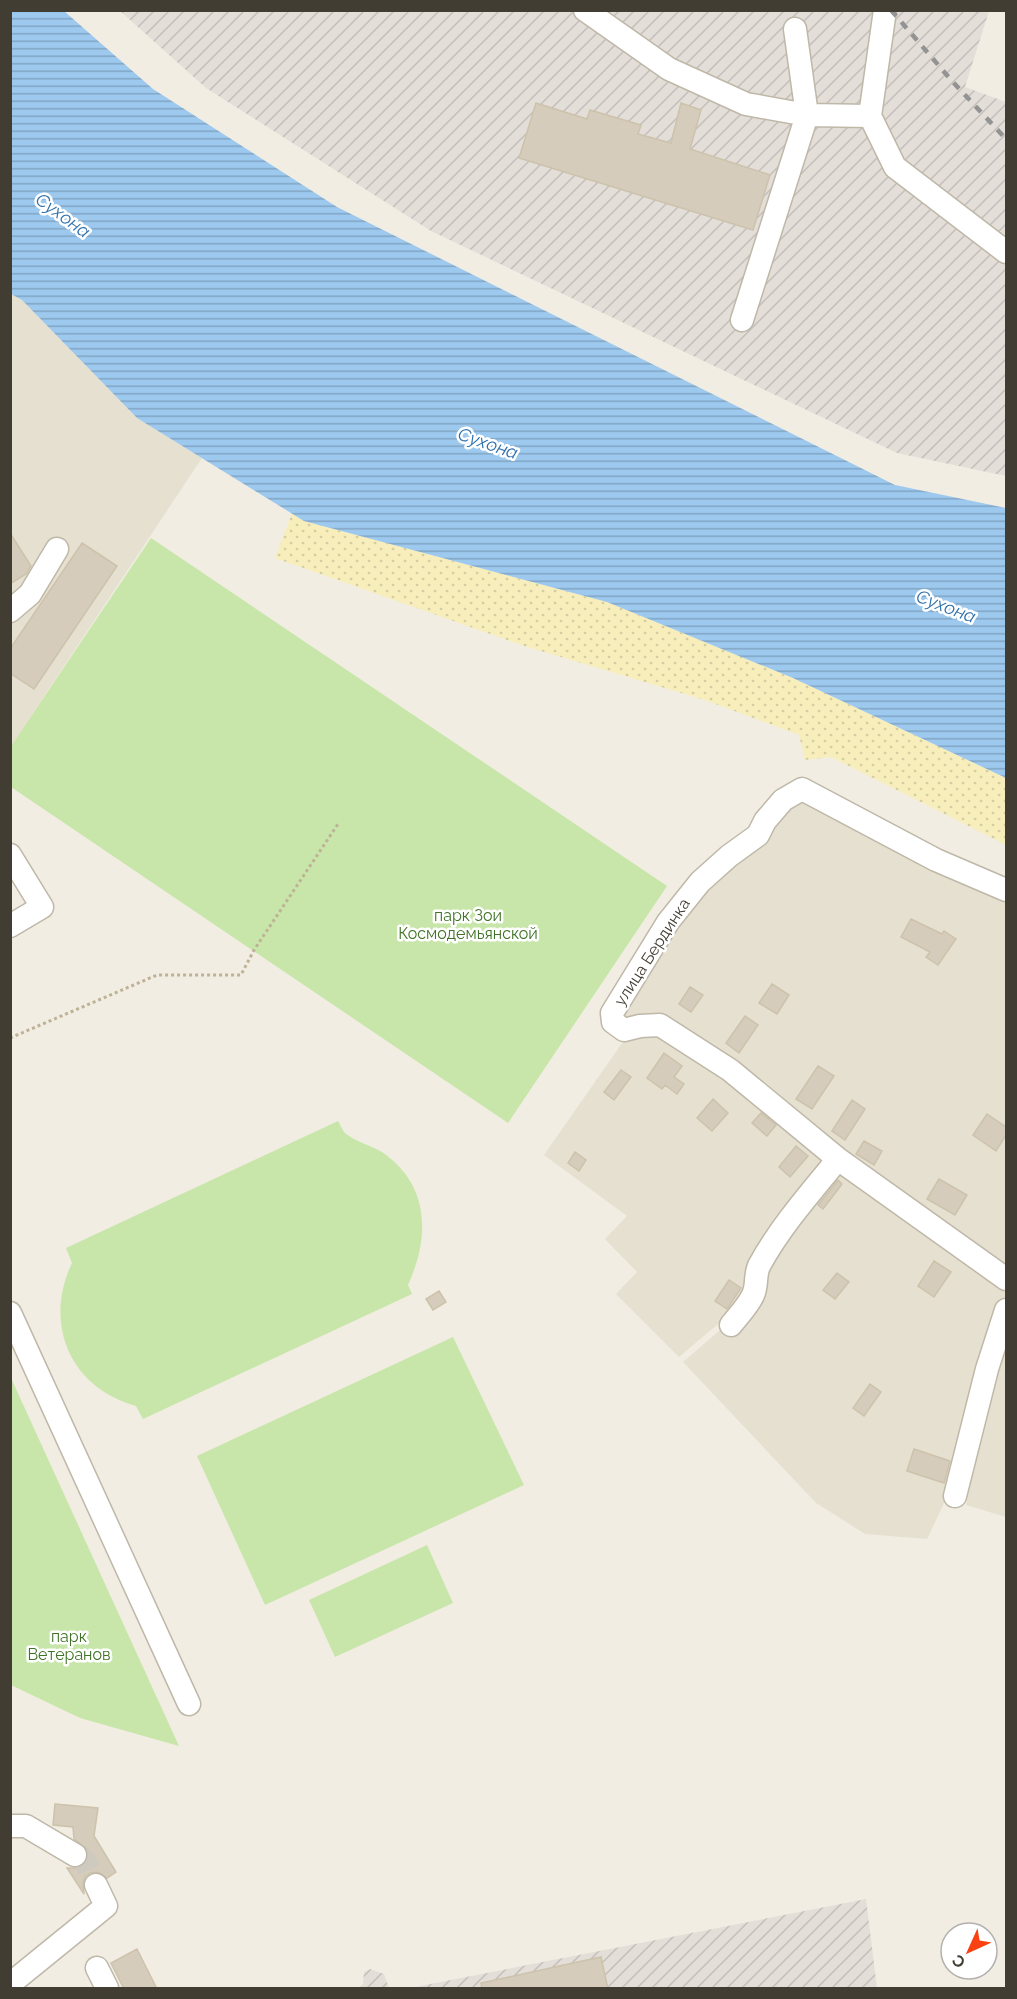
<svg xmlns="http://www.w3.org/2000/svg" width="1017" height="1999" font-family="Raleway,sans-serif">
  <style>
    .residential { fill: #e5e0d0 }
    .industrial { fill: url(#industrial-furrows) }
    .sand { fill: url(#sand-dots) }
    .park { fill: #c8e6aa }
    .water { fill: url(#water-rules) }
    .building { fill: #d5ccbb; stroke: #cdc2ab; stroke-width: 1.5 }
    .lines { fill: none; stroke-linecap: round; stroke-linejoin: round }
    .minor-tunnel { stroke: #cecabf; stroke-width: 22; stroke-dasharray: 22 11; stroke-linecap: butt }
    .minor-casing { stroke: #bfb8a8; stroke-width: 25 }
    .path { stroke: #beb296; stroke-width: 3; stroke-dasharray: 3 3; stroke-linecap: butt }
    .minor { stroke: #fff; stroke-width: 22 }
    .rail { stroke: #939393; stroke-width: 4.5; stroke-dasharray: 8 8; stroke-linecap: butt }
    .labels { text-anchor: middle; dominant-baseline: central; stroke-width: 5; stroke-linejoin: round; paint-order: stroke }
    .park-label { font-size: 16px; fill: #407327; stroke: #fff }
    .street-label { font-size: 16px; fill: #423d33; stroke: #fff }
    .water-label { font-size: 18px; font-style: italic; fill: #2e70ad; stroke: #fff }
  </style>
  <defs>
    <pattern id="industrial-furrows" width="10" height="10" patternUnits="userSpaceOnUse" patternTransform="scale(1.5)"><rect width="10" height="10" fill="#e3ded8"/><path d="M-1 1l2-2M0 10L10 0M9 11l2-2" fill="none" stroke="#c4bfba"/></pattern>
    <pattern id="sand-dots" width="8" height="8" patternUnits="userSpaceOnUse" patternTransform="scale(1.5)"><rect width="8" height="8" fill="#f7eebc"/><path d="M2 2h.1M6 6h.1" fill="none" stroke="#d5cda2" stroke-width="1.8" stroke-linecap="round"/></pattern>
    <pattern id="water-rules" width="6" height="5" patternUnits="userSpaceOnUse" patternTransform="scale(1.5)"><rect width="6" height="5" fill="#9dc9ef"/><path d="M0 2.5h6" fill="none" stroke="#82a4c2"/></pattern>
  </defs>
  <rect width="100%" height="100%" fill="#f1ede2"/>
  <path class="residential" d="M11,294L22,300L137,418L202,458L11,746Z
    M801,797L1006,897V1265L780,1120L826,1163L746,1295L724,1319L679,1357L616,1294L637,1272L605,1239L627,1216L544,1155L627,1036L622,1019L676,930L708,887L762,843Z
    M839,1168L1006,1291V1297L973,1397L947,1497L927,1539L865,1534L816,1503L683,1362L759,1296L766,1269Z
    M1006,1330V1517L966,1505L999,1352Z"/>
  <path class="industrial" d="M120,11H989L965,87L1006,102V476L897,453L431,231L206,88Z
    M866,1899L877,1988H410Z
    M370,1969L384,1974L389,1988H358L363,1984L364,1972Z"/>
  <path class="sand" d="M292,513L304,521L607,602L793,678L1006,778V845L831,757L805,760L799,735L705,700L524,646L275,558Z"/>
  <path class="park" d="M151,538L667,886L508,1123L11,787V746Z
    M338,1121C340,1124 342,1130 345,1133C352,1140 372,1146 382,1152C430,1185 430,1237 408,1285L412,1294L143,1419L136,1406C70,1388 43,1324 72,1263L66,1248Z
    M453,1337L524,1485L265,1605L197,1456Z
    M10,1378H11L179,1746L80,1718L11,1685Z
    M427,1545L453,1603L335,1657L309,1600Z"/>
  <path class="water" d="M10,11H64L153,89L337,207L895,485L1006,508V778L793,678L607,602L304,521L137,418L22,300L11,294Z"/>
  <path class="building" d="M536,103L587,119L590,110L641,125L638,134L671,143L681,103L701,110L690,149L770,175L753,230L519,158Z
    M10,533L31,566L26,574L10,584Z
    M82,543L117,566L34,689L10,673V649Z
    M911,919L942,934L944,931L956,939L938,965L926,957L930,952L901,937Z
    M772,984L789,995L777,1014L759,1003Z
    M690,987L703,995L691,1012L679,1004Z
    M745,1016L758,1025L739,1053L726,1043Z
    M664,1053L682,1066L674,1077L684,1084L677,1094L665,1085L662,1089L647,1078Z
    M818,1066L834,1076L812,1109L796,1099Z
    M621,1070L631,1077L614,1100L604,1092Z
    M713,1099L728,1113L712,1131L697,1118Z
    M852,1100L865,1109L845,1140L832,1131Z
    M761,1113L776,1125L767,1136L752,1123Z
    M987,1114L1006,1127V1135L996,1151L973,1135Z
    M864,1141L882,1151L874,1165L856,1154Z
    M796,1146L808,1156L790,1177L779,1167Z
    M575,1152L586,1160L579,1171L568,1163Z
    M939,1179L967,1195L955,1215L927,1199Z
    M838,1180L842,1184L823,1209L818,1205Z
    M934,1261L951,1272L934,1297L918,1286Z
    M837,1273L849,1282L835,1299L823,1290Z
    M729,1280L741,1288L727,1309L715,1301Z
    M439,1291L446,1302L433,1310L426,1299Z
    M870,1384L881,1392L864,1416L853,1408Z
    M914,1449L950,1461L944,1483L907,1471Z
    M55,1804L98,1808L94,1836L116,1872L107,1878L98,1872L90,1873L85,1877L83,1883L84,1894L67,1868H75L82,1866L87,1861L88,1855L87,1849L74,1839L73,1827L53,1825Z
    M137,1949L157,1989H124L111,1963Z
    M601,1957L608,1989H482L481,1983Z"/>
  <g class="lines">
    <path class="minor-tunnel" d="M75,1855L85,1860L96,1885"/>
    <g class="minor-casing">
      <path id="minor" d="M585,10L669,69L746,104L807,115L870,116
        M885,10L870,116L895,167L1006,252
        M742,320L807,115L795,29
        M10,611L30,594L57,549
        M10,855L42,907L10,926
        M1006,890L936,860L802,789L783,800L765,821L758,835L729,856L700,882L668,922L612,1013L613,1022L624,1030L640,1026L660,1025L730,1070L838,1159L1006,1279
        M10,1313L189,1704
        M731,1325C738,1316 748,1306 753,1295C758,1285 754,1274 760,1264C781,1226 811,1192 838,1159
        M955,1496L987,1369L1006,1310
        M10,1826H26L75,1855
        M97,1968L107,1988
        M10,1984L106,1906L96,1885"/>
    </g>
    <path class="path" d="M10,1038L157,975H241L254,950L338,824"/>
    <use href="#minor" class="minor"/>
    <path class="rail" d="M891,10L952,81L1006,139"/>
  </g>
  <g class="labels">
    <g class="park-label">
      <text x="468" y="915">парк Зои<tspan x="468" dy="18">Космодемьянской</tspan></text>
      <text x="69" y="1636">парк<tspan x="69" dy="18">Ветеранов</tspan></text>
    </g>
    <g class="street-label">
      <text transform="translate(652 952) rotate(-57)">улица Бердинка</text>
    </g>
    <g class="water-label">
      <text transform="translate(63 215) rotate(36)">Сухона</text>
      <text transform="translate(488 443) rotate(19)">Сухона</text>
      <text transform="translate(946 606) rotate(21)">Сухона</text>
    </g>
  </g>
  <rect width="1017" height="1999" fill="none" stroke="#423d33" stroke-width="24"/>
  <g transform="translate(969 1951) rotate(225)"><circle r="28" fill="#ffffff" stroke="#b3b1ad" stroke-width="1.5"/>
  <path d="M0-4.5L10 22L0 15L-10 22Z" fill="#f94111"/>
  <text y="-9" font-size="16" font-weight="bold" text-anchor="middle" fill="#423d33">С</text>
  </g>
</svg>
